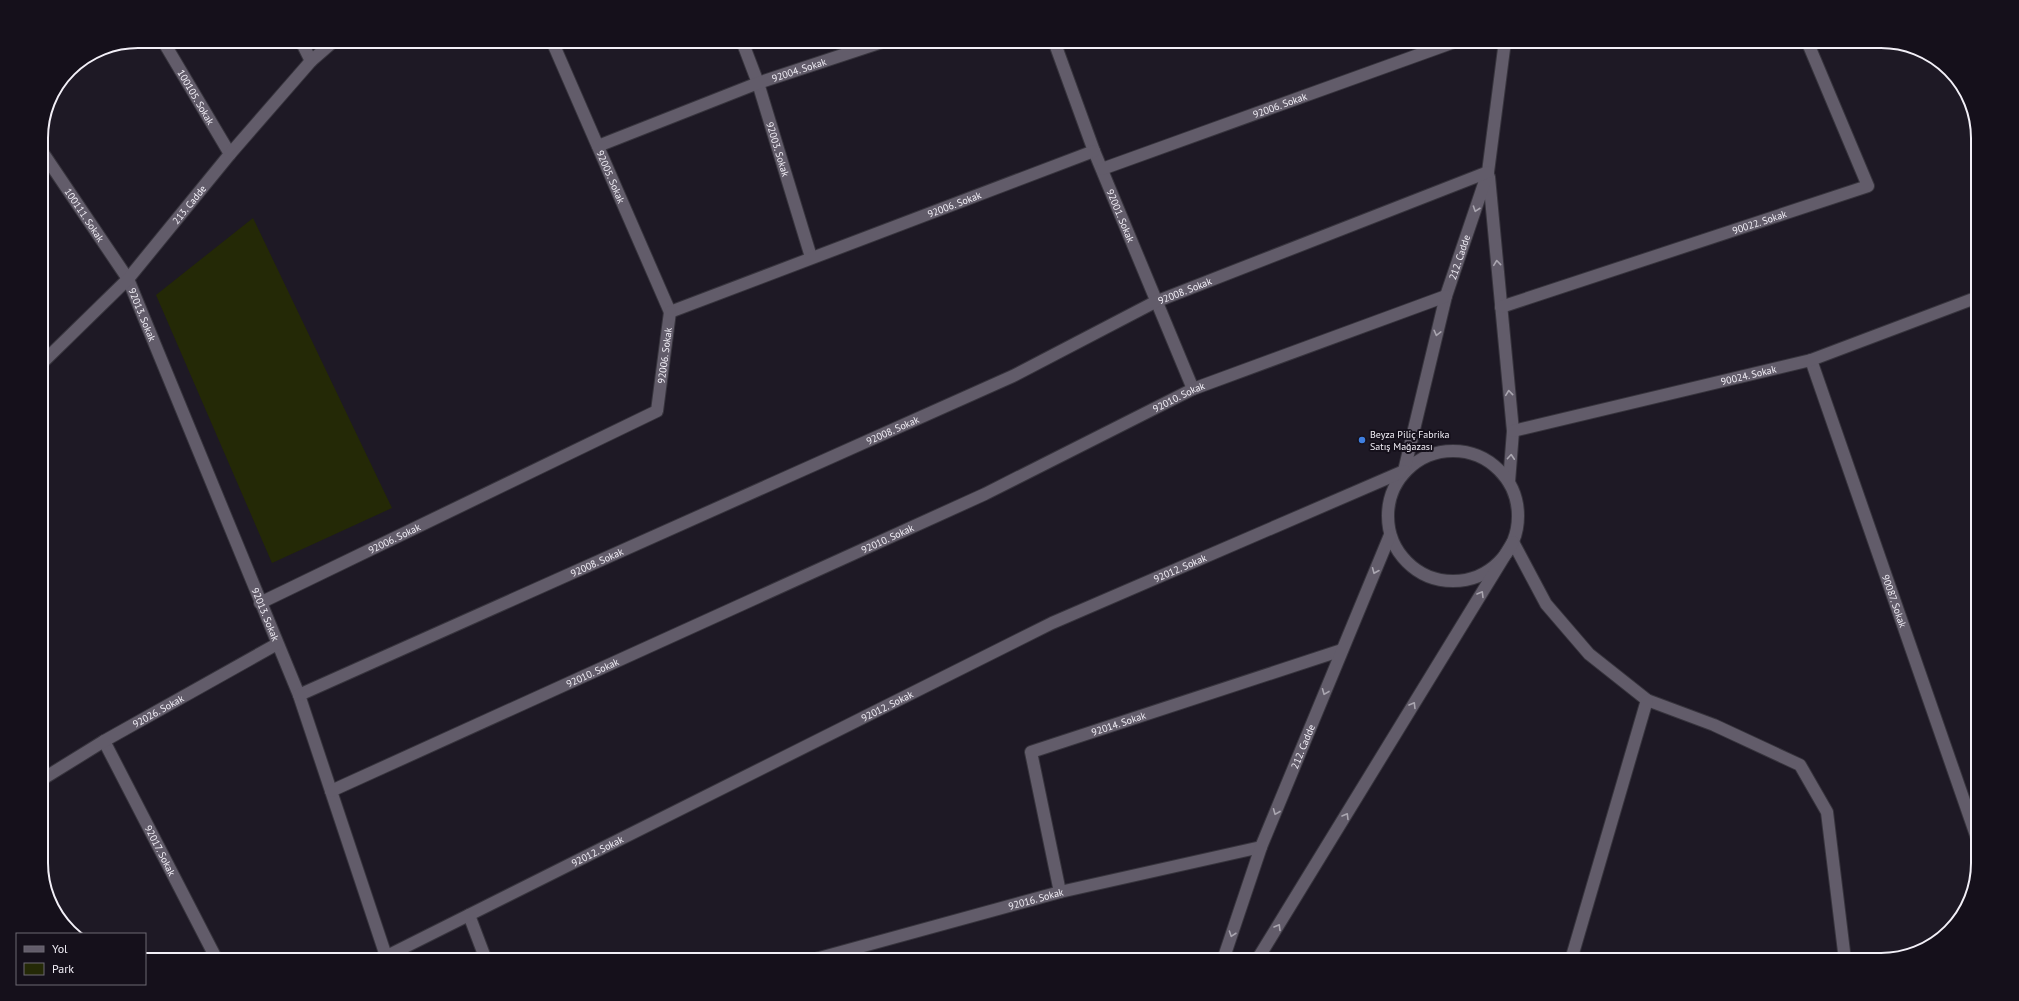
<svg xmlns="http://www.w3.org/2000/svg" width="2019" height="1001" font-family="'PT Sans',sans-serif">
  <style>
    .green { fill: #242906 }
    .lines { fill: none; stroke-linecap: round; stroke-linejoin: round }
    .minor-casing { stroke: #37343d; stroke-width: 14 }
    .minor { stroke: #625c6a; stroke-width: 12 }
    .oneway { stroke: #aaa6b0 }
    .shop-dot { fill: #3f7fe0; stroke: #15101b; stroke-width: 1.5 }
    .labels { text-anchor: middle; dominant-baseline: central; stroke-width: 4; stroke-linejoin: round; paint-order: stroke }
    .street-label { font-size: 10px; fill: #f2eff7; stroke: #15101b }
    .poi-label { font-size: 10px; fill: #f2eff7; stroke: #15101b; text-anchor: start }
    .rim { fill: none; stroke: #f2eff7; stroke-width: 2 }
  </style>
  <rect width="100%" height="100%" fill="#1e1925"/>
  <path class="green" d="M253,218L392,508L272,563L156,295Z"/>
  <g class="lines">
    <g class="minor-casing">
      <g id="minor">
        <path id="s1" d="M163,41L230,154"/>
        <path d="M301,41L311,61"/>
        <path id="s2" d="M552,41L670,312"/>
        <path id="s3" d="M742,41L758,83L811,257"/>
        <path id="s4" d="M1054,41L1094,151L1193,389"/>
        <path id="s5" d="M598,146L758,83L885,41"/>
        <path id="s6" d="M41,150L128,279L299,695L386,956"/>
        <path id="s7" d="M1102,169L1457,41"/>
        <path d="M1489,177L1513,431L1509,482"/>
        <path id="s8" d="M1501,307L1868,186L1807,41"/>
        <path id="s9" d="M670,312L1094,151"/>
        <path id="s10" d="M1811,360L1978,841"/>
        <path id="s11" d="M41,364L128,279L230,154L311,61L334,41"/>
        <path id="s12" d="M1513,431L1811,360L1978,297"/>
        <circle cx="1453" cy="516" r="65"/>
        <path id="s13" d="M1404,471L1446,296L1488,172L1505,41"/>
        <path d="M1513,542L1546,604L1589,654L1647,700L1714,725L1800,765L1827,812L1845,960"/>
        <path id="s14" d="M260,603L657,411L670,312"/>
        <path id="s15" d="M299,695L1013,376L1155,302L1488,172"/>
        <path id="s16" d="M104,741L217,960"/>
        <path id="s17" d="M41,780L104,741L277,644"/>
        <path id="s18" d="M331,791L985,494L1193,389L1446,296"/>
        <path id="s19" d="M1060,892L1031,752L1342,650"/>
        <path d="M469,915L486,960"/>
        <path id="s20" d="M379,960L1052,623L1404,471"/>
        <path id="s21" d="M812,960L1060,892L1261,847"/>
        <path id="s22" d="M1223,960L1261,847L1390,535"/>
        <path d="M1257,960L1513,542"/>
        <path d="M1571,960L1647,700"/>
      </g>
    </g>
    <use href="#minor" class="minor"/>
  </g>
  <defs><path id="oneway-chevron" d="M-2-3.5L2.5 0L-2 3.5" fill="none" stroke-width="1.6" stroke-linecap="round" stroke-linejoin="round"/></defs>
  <g class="oneway">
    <use href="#oneway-chevron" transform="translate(1476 209) rotate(109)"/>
    <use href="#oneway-chevron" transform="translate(1497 263) rotate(-96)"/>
    <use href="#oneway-chevron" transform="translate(1437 333) rotate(104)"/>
    <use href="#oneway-chevron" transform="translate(1509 393) rotate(-96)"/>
    <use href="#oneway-chevron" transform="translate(1511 457) rotate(-86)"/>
    <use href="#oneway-chevron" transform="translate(1375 571) rotate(113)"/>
    <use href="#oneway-chevron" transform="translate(1481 594) rotate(-59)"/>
    <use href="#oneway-chevron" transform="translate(1325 692) rotate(112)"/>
    <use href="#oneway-chevron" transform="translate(1413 705) rotate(-59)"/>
    <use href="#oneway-chevron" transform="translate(1276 812) rotate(112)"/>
    <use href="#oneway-chevron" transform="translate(1346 816) rotate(-59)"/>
    <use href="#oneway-chevron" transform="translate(1278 927) rotate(-59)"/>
    <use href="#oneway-chevron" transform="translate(1232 934) rotate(109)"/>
  </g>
  <circle class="shop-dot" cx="1362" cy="440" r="4"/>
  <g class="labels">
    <g class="street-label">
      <text stroke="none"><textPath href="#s5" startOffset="215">92004. Sokak</textPath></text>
      <text stroke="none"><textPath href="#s1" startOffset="65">100105. Sokak</textPath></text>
      <text stroke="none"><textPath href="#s7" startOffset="189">92006. Sokak</textPath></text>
      <text stroke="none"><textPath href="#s3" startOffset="114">92003. Sokak</textPath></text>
      <text stroke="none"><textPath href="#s2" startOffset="148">92005. Sokak</textPath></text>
      <text stroke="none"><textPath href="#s9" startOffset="304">92006. Sokak</textPath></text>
      <text stroke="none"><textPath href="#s11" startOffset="218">213. Cadde</textPath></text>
      <text stroke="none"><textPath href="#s6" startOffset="78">100111. Sokak</textPath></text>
      <text stroke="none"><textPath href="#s4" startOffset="187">92001. Sokak</textPath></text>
      <text stroke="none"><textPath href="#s8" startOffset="272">90022. Sokak</textPath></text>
      <text stroke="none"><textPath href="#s13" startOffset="221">212. Cadde</textPath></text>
      <text stroke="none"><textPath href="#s15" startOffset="974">92008. Sokak</textPath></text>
      <text stroke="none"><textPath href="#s6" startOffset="194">92013. Sokak</textPath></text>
      <text stroke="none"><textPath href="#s14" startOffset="497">92006. Sokak</textPath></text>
      <text stroke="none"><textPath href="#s12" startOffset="242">90024. Sokak</textPath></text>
      <text stroke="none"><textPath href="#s18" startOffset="935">92010. Sokak</textPath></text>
      <text stroke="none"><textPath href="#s15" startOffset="650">92008. Sokak</textPath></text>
      <text stroke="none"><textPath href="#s14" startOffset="149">92006. Sokak</textPath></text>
      <text stroke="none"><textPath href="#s18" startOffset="611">92010. Sokak</textPath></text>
      <text stroke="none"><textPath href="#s15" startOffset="326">92008. Sokak</textPath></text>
      <text stroke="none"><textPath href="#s20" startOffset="892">92012. Sokak</textPath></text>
      <text stroke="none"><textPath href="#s10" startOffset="255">90087. Sokak</textPath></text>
      <text stroke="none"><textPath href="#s6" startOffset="518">92013. Sokak</textPath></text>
      <text stroke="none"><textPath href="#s18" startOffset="287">92010. Sokak</textPath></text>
      <text stroke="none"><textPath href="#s20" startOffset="568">92012. Sokak</textPath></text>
      <text stroke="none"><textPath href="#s17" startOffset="136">92026. Sokak</textPath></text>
      <text stroke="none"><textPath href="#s19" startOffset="235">92014. Sokak</textPath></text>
      <text stroke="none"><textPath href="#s22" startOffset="228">212. Cadde</textPath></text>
      <text stroke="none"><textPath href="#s16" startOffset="123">92017. Sokak</textPath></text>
      <text stroke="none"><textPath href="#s20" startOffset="244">92012. Sokak</textPath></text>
      <text stroke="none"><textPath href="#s21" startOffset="232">92016. Sokak</textPath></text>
    </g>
    <g class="poi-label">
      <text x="1370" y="434">Beyza Piliç Fabrika<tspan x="1370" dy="12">Satış Mağazası</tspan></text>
    </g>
  </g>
  <path d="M0 0H2019V1001H0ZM138 48H1881A90 90 0 0 1 1971 138V863A90 90 0 0 1 1881 953H138A90 90 0 0 1 48 863V138A90 90 0 0 1 138 48Z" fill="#15101b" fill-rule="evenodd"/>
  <path class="rim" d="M138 48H1881A90 90 0 0 1 1971 138V863A90 90 0 0 1 1881 953H138A90 90 0 0 1 48 863V138A90 90 0 0 1 138 48Z"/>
  <rect x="16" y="933" width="130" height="52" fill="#15101b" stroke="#6d6973"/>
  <rect x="24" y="946" width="20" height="6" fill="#625c6a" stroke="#6d6973"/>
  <text x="52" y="953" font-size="12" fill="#f2eff7">Yol</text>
  <rect x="24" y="963" width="20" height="12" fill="#242906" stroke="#6d6973"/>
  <text x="52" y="973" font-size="12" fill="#f2eff7">Park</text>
</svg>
